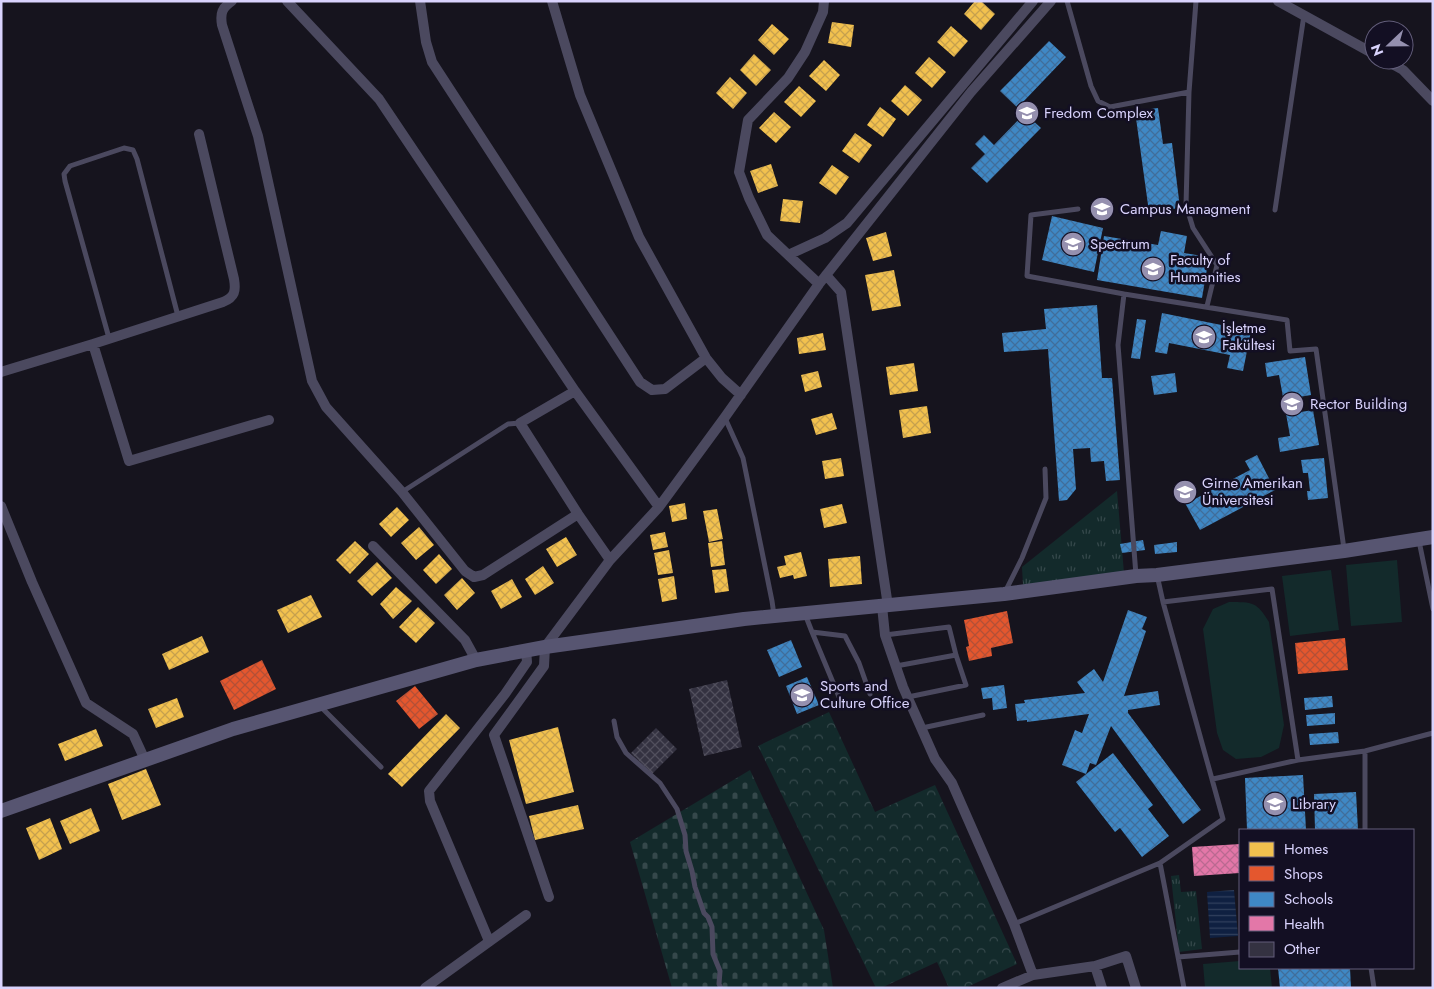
<svg xmlns="http://www.w3.org/2000/svg" width="1434" height="989" font-family="Jost,sans-serif">
  <style>
    .forest { fill: url(#forest-crowns) }
    .cemetery { fill: url(#cemetery-stones) }
    .park { fill: url(#park-tufts) }
    .pitch { fill: #132a2b }
    .water { fill: url(#water-rules) }
    .homes { fill: url(#homes-cross-hatch) }
    .shops { fill: url(#shops-cross-hatch) }
    .schools { fill: url(#schools-cross-hatch) }
    .health { fill: url(#health-cross-hatch) }
    .building { fill: url(#building-cross-hatch) }
    .lines { fill: none; stroke-linecap: round; stroke-linejoin: round }
    .lane { stroke: #4b495f; stroke-width: 5 }
    .street { stroke: #4b495f; stroke-width: 10 }
    .secondary { stroke: #575571; stroke-width: 14 }
    .labels { text-anchor: middle; dominant-baseline: central; stroke-width: 5; stroke-linejoin: round; paint-order: stroke }
    .poi-label { font-size: 15px; fill: #d9d3fd; stroke: #130f23; text-anchor: start }
  </style>
  <defs>
    <pattern id="forest-crowns" width="20" height="18" patternUnits="userSpaceOnUse" patternTransform="scale(1.25)"><rect width="20" height="18" fill="#132a2b"/><path d="M2 6a3 3 0 1 1 6 0M12 15a3 3 0 1 1 6 0" fill="none" stroke="#35484b"/></pattern>
    <pattern id="cemetery-stones" width="16" height="16" patternUnits="userSpaceOnUse" patternTransform="scale(1.25)"><rect width="16" height="16" fill="#132a2b"/><path d="M2 7V4a2 2 0 0 1 4 0v3zM10 15v-3a2 2 0 0 1 4 0v3z" fill="#35484b"/></pattern>
    <pattern id="park-tufts" width="24" height="20" patternUnits="userSpaceOnUse" patternTransform="scale(1.25)"><rect width="24" height="20" fill="#132a2b"/><path d="M3 7l-1-3M5 7V3M7 7l1-3M15 17l-1-3M17 17v-4M19 17l1-3" fill="none" stroke="#35484b"/></pattern>
    <pattern id="water-rules" width="6" height="5" patternUnits="userSpaceOnUse" patternTransform="scale(1.25)"><rect width="6" height="5" fill="#0f2041"/><path d="M0 2.5h6" fill="none" stroke="#31405d"/></pattern>
    <pattern id="homes-cross-hatch" width="8" height="8" patternUnits="userSpaceOnUse" patternTransform="scale(1.25)"><rect width="8" height="8" fill="#f2c14e"/><path d="M0 0l8 8M0 8l8-8" fill="none" stroke="#c6a04e"/></pattern>
    <pattern id="shops-cross-hatch" width="8" height="8" patternUnits="userSpaceOnUse" patternTransform="scale(1.25)"><rect width="8" height="8" fill="#e4572e"/><path d="M0 0l8 8M0 8l8-8" fill="none" stroke="#b35037"/></pattern>
    <pattern id="schools-cross-hatch" width="8" height="8" patternUnits="userSpaceOnUse" patternTransform="scale(1.25)"><rect width="8" height="8" fill="#3f88c5"/><path d="M0 0l8 8M0 8l8-8" fill="none" stroke="#406e9b"/></pattern>
    <pattern id="health-cross-hatch" width="8" height="8" patternUnits="userSpaceOnUse" patternTransform="scale(1.25)"><rect width="8" height="8" fill="#e377a8"/><path d="M0 0l8 8M0 8l8-8" fill="none" stroke="#ba6991"/></pattern>
    <pattern id="building-cross-hatch" width="8" height="8" patternUnits="userSpaceOnUse" patternTransform="scale(1.25)"><rect width="8" height="8" fill="#343241"/><path d="M0 0l8 8M0 8l8-8" fill="none" stroke="#514f5d"/></pattern>
  </defs>
  <rect width="100%" height="100%" fill="#16141e"/>
  <path class="forest" d="M829,712L875,812L935,785L1017,964L965,988H949L937,962L881,988H876L758,746Z"/>
  <path class="cemetery" d="M750,770L824,930L833,988H672L630,842Z"/>
  <path class="park" d="M1117,491L1124,573L1023,585L1022,567Z
    M1179,875L1181,892L1196,891L1202,949L1179,952L1171,876Z"/>
  <path class="pitch" d="M1397,560L1402,622L1351,626L1346,565Z
    M1331,570L1339,630L1290,636L1282,576Z
    M1229,602C1253,602 1257,602 1269,622L1284,725L1279,748L1261,757L1236,759L1223,750L1217,733L1203,629L1213,609Z
    M1240,961V968H1270L1272,988H1205L1203,964Z"/>
  <path class="water" d="M1234,890L1238,936L1210,938L1207,892Z"/>
  <path class="homes" d="M975,1H981L995,14L981,30L964,14Z
    M832,22L854,25L851,47L828,43Z
    M772,24L789,39L774,55L758,40Z
    M951,26L968,41L954,57L937,42Z
    M754,54L771,70L756,86L740,70Z
    M929,57L946,72L932,88L915,73Z
    M824,60L840,75L826,91L809,76Z
    M730,77L747,93L733,109L716,93Z
    M905,85L922,100L908,116L891,101Z
    M799,86L816,101L801,117L784,102Z
    M880,107L896,119L883,137L867,125Z
    M774,112L791,127L776,143L759,128Z
    M855,133L872,145L859,163L842,151Z
    M771,164L778,186L758,193L750,171Z
    M832,165L849,177L836,195L819,183Z
    M783,199L803,201L800,223L780,221Z
    M886,232L892,256L873,261L866,238Z
    M894,270L901,306L872,311L865,275Z
    M823,333L826,350L799,354L797,338Z
    M914,363L918,391L890,395L886,367Z
    M818,371L822,387L805,392L801,375Z
    M927,406L931,433L903,438L899,410Z
    M832,413L837,429L816,435L811,419Z
    M841,458L844,476L825,479L822,461Z
    M685,503L687,519L672,522L669,506Z
    M842,504L847,523L824,528L820,509Z
    M397,507L409,520L391,537L379,524Z
    M717,509L723,539L709,542L703,511Z
    M419,527L434,545L416,560L401,543Z
    M665,532L668,547L653,550L650,535Z
    M566,537L577,555L557,567L546,549Z
    M355,541L369,554L350,574L336,560Z
    M722,541L725,565L711,567L708,543Z
    M669,550L673,573L658,575L654,553Z
    M801,552L807,576L794,579L793,575L780,578L777,567L786,565L784,556Z
    M439,554L452,569L436,584L423,570Z
    M860,556L862,584L830,587L828,559Z
    M377,562L392,578L372,596L357,581Z
    M543,566L554,583L535,595L525,579Z
    M726,569L729,591L715,593L712,570Z
    M674,576L677,599L662,602L658,579Z
    M462,578L475,593L457,610L444,595Z
    M512,579L522,597L501,609L491,591Z
    M396,587L412,601L393,619L380,604Z
    M311,595L322,617L288,633L277,610Z
    M418,607L435,623L416,643L399,627Z
    M202,636L209,652L169,670L162,654Z
    M177,698L184,717L156,728L148,709Z
    M446,714L460,728L402,787L388,774Z
    M558,727L574,792L526,804L509,740Z
    M96,729L103,746L65,761L58,744Z
    M146,769L161,805L122,820L108,784Z
    M578,805L584,829L535,840L529,816Z
    M91,808L100,831L70,844L60,821Z
    M50,818L62,849L39,860L26,828Z"/>
  <path class="shops" d="M1007,611L1013,643L991,648L992,656L969,661L966,647L969,646L964,620Z
    M1345,638L1348,670L1298,674L1295,643Z
    M262,660L276,689L234,710L220,681Z
    M415,686L438,714L419,729L396,701Z"/>
  <path class="schools" d="M1049,41L1066,57L1023,102L1033,112L1028,116L1041,128L987,183L971,168L985,154L975,144L984,135L994,145L1024,114L1000,91Z
    M1158,108L1163,144L1172,143L1180,208L1149,212L1135,111Z
    M1052,216L1103,228L1094,272L1042,260Z
    M1161,231L1187,236L1184,253L1209,257L1202,298L1097,280L1104,236L1158,245Z
    M1097,305L1102,378H1112L1120,480L1106,481L1104,461L1091,462L1090,448L1073,449L1076,489L1067,500L1059,501L1048,349L1004,352L1002,333L1046,329L1044,309Z
    M1162,313L1251,331L1243,371L1227,368L1230,355L1169,343L1167,354L1155,352Z
    M1137,319L1146,320L1140,359L1131,358Z
    M1305,357L1311,395L1299,397L1301,412L1313,410L1319,445L1280,452L1278,438L1290,436L1279,375L1267,377L1265,363Z
    M1175,373L1177,392L1154,395L1151,376Z
    M1257,455L1275,490L1200,530L1181,496L1189,492L1193,500L1250,470L1245,461Z
    M1324,458L1328,498L1308,500L1307,491H1310L1308,473H1303L1301,460Z
    M1143,540L1145,550L1122,553L1120,544Z
    M1177,542V552L1155,554L1154,545Z
    M1128,610L1147,617L1142,629L1146,631L1124,696L1158,691L1160,705L1128,710V713L1201,810L1183,824L1111,726L1096,765L1090,763L1086,774L1062,765L1075,730L1082,733L1089,714L1027,722V720L1017,721L1015,704L1025,703L1024,700L1085,693L1077,682L1094,669L1103,682Z
    M791,640L802,667L779,677L767,650Z
    M807,677L819,705L797,714L786,686Z
    M1004,685L1007,708L993,710L992,698L983,699L981,688Z
    M1332,696L1333,707L1305,710L1304,698Z
    M1335,713V724L1307,726L1306,715Z
    M1338,732L1339,743L1310,745L1309,734Z
    M1113,753L1153,805L1148,809L1169,836L1142,857L1120,828L1115,832L1076,782Z
    M1303,775L1306,830H1247L1245,778Z
    M1356,792L1358,830H1315L1314,794Z
    M1278,968H1350L1351,988H1280Z"/>
  <path class="health" d="M1240,844V873L1194,876L1192,847Z"/>
  <path class="building" d="M727,680L742,747L704,756L689,689Z
    M656,728L677,749L652,774L631,753Z"/>
  <g class="lines">
    <path class="lane" d="M1067,1L1091,86L1098,101L1110,107L1189,92
      M1196,1L1189,92L1186,205L1193,228L1217,265L1207,306
      M1078,209L1031,215L1027,276L1124,294L1118,345L1136,575
      M1275,210L1304,15
      M1124,294L1287,320L1290,351L1316,349L1344,549
      M109,338L65,181L64,174L70,166L124,148L133,150L137,159L178,316
      M725,418L743,458L772,601L774,615
      M402,492L508,424L520,423
      M1419,541L1433,609
      M1157,575L1163,602L1223,819L1160,863L1184,988
      M1005,592L1022,558L1046,498L1045,469
      M1163,602L1272,589L1298,760
      M805,614L812,632L845,636L859,663L870,694
      M812,632L842,704
      M885,635L949,627L956,655L966,685L908,697
      M896,666L956,655
      M321,707L381,767
      M614,721L617,737L626,753L660,783L677,809L685,835L686,851L692,871L695,887L704,913L708,917L712,927L713,954L720,971L719,984L721,988
      M922,728L983,715
      M1365,751V830
      M1213,779L1298,760L1365,751L1433,733
      M1014,924L1160,863
      M1178,957L1240,952
      M1371,968L1374,988"/>
    <path class="street" d="M232,1C222,8 220,13 222,25L258,136L312,381L326,407L402,492L465,571L474,577L483,575L578,514
      M287,1L379,99L575,391L659,507
      M420,1L426,42L432,62L640,382L652,390L665,389L706,358
      M552,1L580,95L639,237L706,358L722,378L741,395
      M1278,1L1374,54
      M1385,60L1403,70L1433,101
      M788,255L825,238L847,223L1033,1
      M826,275L841,292L888,606
      M819,284L767,235L749,198L739,172L748,120L788,78L805,52L823,12L824,1
      M93,344L129,461L269,420
      M1,372L93,344L223,302C235,297 236,291 234,279L199,134
      M575,391L520,423L578,514L610,560
      M1,506L32,582L86,703L133,734L145,760
      M373,546L465,640L476,660
      M882,606L885,635L903,687L935,759L952,783L1014,924L1033,975
      M549,897L494,735L544,666L545,647L610,560L659,507L725,417L819,284L971,92L1051,1
      M489,941L430,801L429,791L505,694L527,662L526,650
      M1095,966L1102,988
      M425,988L526,915
      M1002,988L1033,975L1095,966L1126,956L1136,988"/>
    <path class="secondary" d="M1,811L233,729L476,660L545,647L744,619L1004,594L1136,576L1157,575L1344,551L1433,537"/>
  </g>
  <defs>
    <g id="university-disc" transform="scale(1.25)"><circle r="9.5" fill="#9590af" stroke="#130f23"/><path d="M0-5L7-2L0 1L-7-2ZM-4 1L0 2.5L4 1V4Q0 6-4 4Z" fill="#fff"/></g>
  </defs>
  <g fill-rule="evenodd">
    <use href="#university-disc" x="1027" y="113"/>
    <use href="#university-disc" x="1102" y="209"/>
    <use href="#university-disc" x="1073" y="244"/>
    <use href="#university-disc" x="1153" y="269"/>
    <use href="#university-disc" x="1204" y="337"/>
    <use href="#university-disc" x="1292" y="404"/>
    <use href="#university-disc" x="1185" y="492"/>
    <use href="#university-disc" x="802" y="695"/>
    <use href="#university-disc" x="1275" y="804"/>
  </g>
  <g class="labels">
    <g class="poi-label">
      <text x="1044" y="113">Fredom Complex</text>
      <text x="1120" y="209">Campus Managment</text>
      <text x="1090" y="244">Spectrum</text>
      <text x="1170" y="260">Faculty of<tspan x="1170" dy="17">Humanities</tspan></text>
      <text x="1222" y="328">İşletme<tspan x="1222" dy="17">Fakültesi</tspan></text>
      <text x="1310" y="404">Rector Building</text>
      <text x="1202" y="483">Girne Amerikan<tspan x="1202" dy="17">Üniversitesi</tspan></text>
      <text x="820" y="686">Sports and<tspan x="820" dy="17">Culture Office</tspan></text>
      <text x="1292" y="804">Library</text>
    </g>
  </g>
  <rect width="1434" height="989" fill="none" stroke="#d9d3fd" stroke-width="5"/>
  <rect x="1239" y="829" width="175" height="140" fill="#130f23" stroke="#625d7a"/>
  <rect x="1249" y="842" width="25" height="15" fill="#f2c14e" stroke="#625d7a"/>
  <text x="1284" y="854" font-size="15" fill="#d9d3fd">Homes</text>
  <rect x="1249" y="866" width="25" height="15" fill="#e4572e" stroke="#625d7a"/>
  <text x="1284" y="879" font-size="15" fill="#d9d3fd">Shops</text>
  <rect x="1249" y="892" width="25" height="15" fill="#3f88c5" stroke="#625d7a"/>
  <text x="1284" y="904" font-size="15" fill="#d9d3fd">Schools</text>
  <rect x="1249" y="916" width="25" height="15" fill="#e377a8" stroke="#625d7a"/>
  <text x="1284" y="929" font-size="15" fill="#d9d3fd">Health</text>
  <rect x="1249" y="942" width="25" height="15" fill="#343241" stroke="#625d7a"/>
  <text x="1284" y="954" font-size="15" fill="#d9d3fd">Other</text>
  <g transform="translate(1389 45) rotate(248)"><circle r="24" fill="#130f23" stroke="#625d7a"/>
  <path d="M0-4L9 19L0 12L-9 19Z" fill="#9590af"/>
  <text y="-8" font-size="14" font-weight="bold" text-anchor="middle" fill="#d9d3fd">N</text>
  </g>
</svg>
